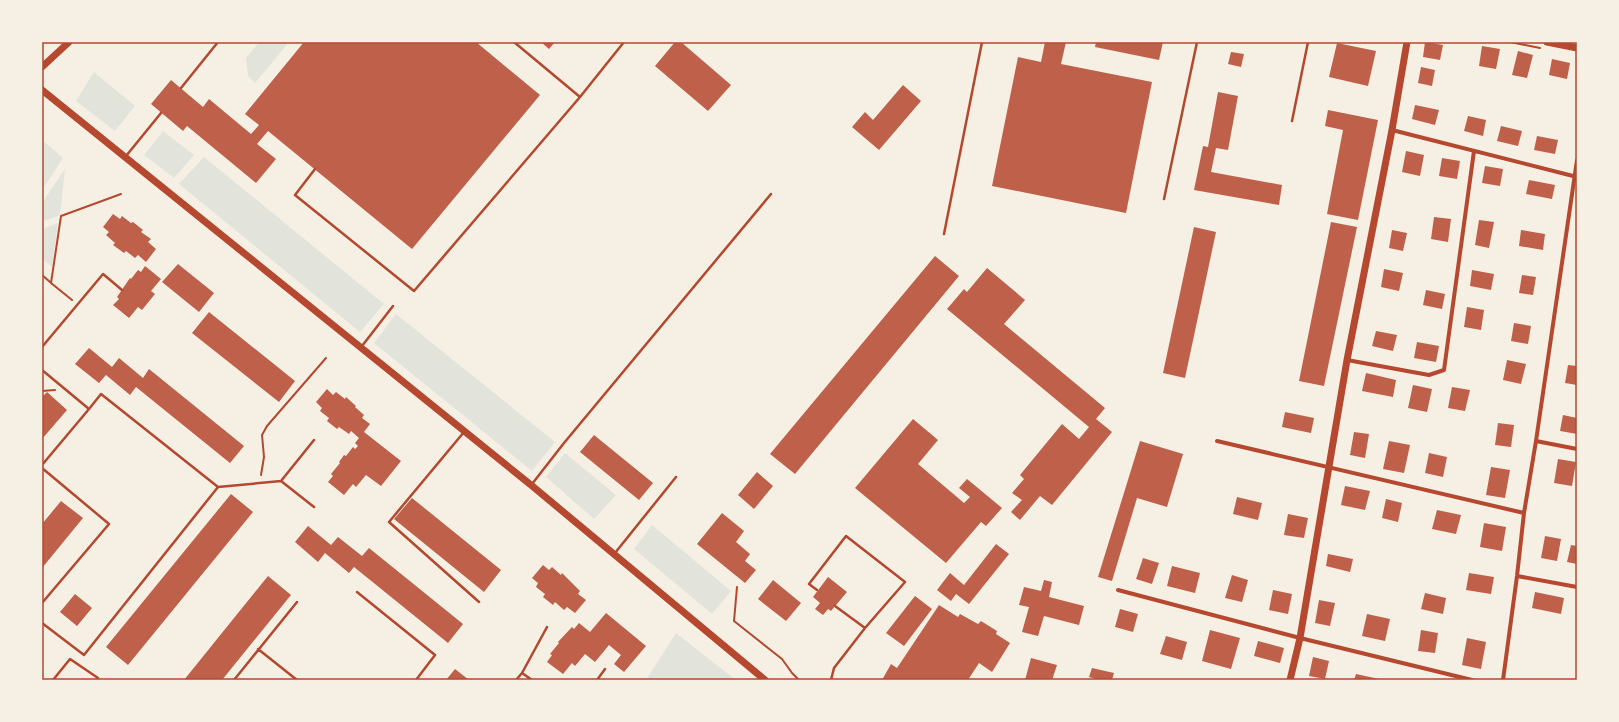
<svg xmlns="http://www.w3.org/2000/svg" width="1619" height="722" font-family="Helvetica,sans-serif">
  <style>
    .green { fill: #e2e4dc }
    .building { fill: #bf614a }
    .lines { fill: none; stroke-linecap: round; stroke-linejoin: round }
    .path { stroke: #b5482f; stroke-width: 2 }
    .service { stroke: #b5482f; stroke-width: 2.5 }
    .minor { stroke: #b5482f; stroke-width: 4 }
    .secondary { stroke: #b5482f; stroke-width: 7 }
    .neatline { fill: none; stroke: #b5482f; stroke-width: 1.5 }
  </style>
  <rect width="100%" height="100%" fill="#f6efe4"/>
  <path class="green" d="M259,42H289L255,83L248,76L246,58Z
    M94,72L135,106L115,131L76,101Z
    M163,131L194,155L174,178L144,155Z
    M42,140L63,158L42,190Z
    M204,157L384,304L360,332L179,184Z
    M65,169L60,215L42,222V203Z
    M58,223L52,267L42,259V229Z
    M396,314L555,442L532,471L374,343Z
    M565,453L616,495L594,519L546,477Z
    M652,525L731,591L712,614L634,549Z
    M676,633L736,680H646Z"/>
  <path class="building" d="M304,42H476L540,95L412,249L268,131L257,144L276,159L256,183L187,126L183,131L151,104L171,80L203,107L209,99L251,134L259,125L245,114Z
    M541,42H555L549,49Z
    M675,42H681L731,85L708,111L655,66Z
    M1045,42H1066L1061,64L1152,82L1126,213L992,186L1018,57L1041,62Z
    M1096,42H1163L1159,60L1095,47Z
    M1425,42L1443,45L1440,60L1423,57Z
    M1337,43L1376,51L1368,86L1329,77Z
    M1482,46L1500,49L1496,69L1479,66Z
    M1518,51L1533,55L1527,78L1512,75Z
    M1231,52L1244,54L1241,67L1228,64Z
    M1552,59L1570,63L1567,79L1549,75Z
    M1421,67L1435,70L1432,86L1418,83Z
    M903,85L921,101L879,150L852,127L865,112L873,120Z
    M1218,92L1238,96L1228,150L1216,148L1211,172L1282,185L1279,205L1194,190L1203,146L1208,147Z
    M1415,105L1439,110L1435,125L1412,119Z
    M1328,110L1378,120L1358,220L1327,214L1343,130L1325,126Z
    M1468,116L1486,120L1483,136L1464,131Z
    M1501,126L1522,131L1518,146L1497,141Z
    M1537,136L1558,140L1555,154L1534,150Z
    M1406,151L1424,155L1420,176L1402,172Z
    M1442,158L1460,161L1457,179L1439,176Z
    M1485,166L1503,169L1500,186L1482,183Z
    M1529,180L1555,185L1552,199L1526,194Z
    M113,214L120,219L122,216L131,223L133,222L143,230L141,232L151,239L148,242L156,249L146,262L138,255L135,258L126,251L124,253L113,245L115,243L106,235L109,232L103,227Z
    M1434,217L1451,219L1448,242L1431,239Z
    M1479,220L1494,222L1489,248L1475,245Z
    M1331,222L1357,227L1324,386L1299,381Z
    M1194,227L1216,232L1185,378L1163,373Z
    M1392,230L1407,233L1403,251L1389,248Z
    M1521,230L1545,234L1543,250L1519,246Z
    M935,256L959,276L795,474L770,454Z
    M178,264L214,293L199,312L162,282Z
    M145,266L161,279L151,291L155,294L142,310L138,307L129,318L113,305L119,299L117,297L130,278L131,279L138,270L141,272Z
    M987,268L1025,300L1004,324L1105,408L1096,419L1112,432L1052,505L1040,496L1020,520L1011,512L1022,500L1012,493L1024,479L1020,475L1062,424L1079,439L1089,427L947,309L964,289L967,292Z
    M1384,269L1403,273L1399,291L1381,287Z
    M1472,270L1494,274L1491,290L1470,286Z
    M1522,275L1536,277L1533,295L1519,293Z
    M1426,290L1445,294L1442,309L1423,305Z
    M1467,307L1484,310L1481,330L1464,327Z
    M209,312L295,381L279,402L192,333Z
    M1514,323L1531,326L1528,344L1511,341Z
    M1376,331L1397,335L1393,351L1372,346Z
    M1417,342L1439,346L1436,362L1414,358Z
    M89,348L112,367L119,358L143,378L149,369L244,446L230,463L136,387L130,395L106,375L99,383L75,364Z
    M1507,360L1526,364L1521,384L1503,380Z
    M1568,365L1577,366V385L1565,383Z
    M1366,373L1396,380L1393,397L1362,391Z
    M1413,385L1432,389L1427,412L1408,408Z
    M1452,387L1470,390L1465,411L1448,408Z
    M327,389L333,395L336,392L345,399L346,397L356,406L355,407L364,415L362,418L370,424L364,432L401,461L381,486L366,475L356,487L353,484L344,495L328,482L333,476L331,474L340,463L339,462L344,455L346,456L353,447L355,449L358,446L355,443L359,438L351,431L349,434L339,427L337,429L327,421L329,418L320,411L322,408L316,402Z
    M47,392L67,410L42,439V397Z
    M1285,412L1314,418L1311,433L1282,427Z
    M1563,415L1577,418V434L1560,431Z
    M913,419L938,440L918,464L964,503L970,497L959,488L967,479L1002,508L986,526L981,522L946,563L855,488Z
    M1498,423L1514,425L1511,447L1495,445Z
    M1354,432L1369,434L1365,458L1350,455Z
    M594,435L653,483L639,500L580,452Z
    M1140,441L1183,454L1167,507L1137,498L1112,581L1098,577Z
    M1389,441L1410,445L1404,473L1383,469Z
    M1429,453L1447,457L1443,477L1425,473Z
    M1558,459L1576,462L1572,486L1554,483Z
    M1491,467L1510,470L1505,498L1486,495Z
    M757,472L773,486L754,509L738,495Z
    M1345,486L1370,491L1365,510L1341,505Z
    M231,494L253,512L128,665L106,647Z
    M1237,497L1262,503L1258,520L1233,514Z
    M412,498L501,570L484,592L394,519Z
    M1386,499L1402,503L1398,522L1382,518Z
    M61,501L83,518L42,568V524Z
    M1437,510L1461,515L1456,534L1432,529Z
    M722,513L744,531L736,542L750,554L745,561L756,570L745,583L697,544Z
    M1288,514L1308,518L1304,538L1284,535Z
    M1484,523L1506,527L1502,551L1480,547Z
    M308,526L331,545L338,537L362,556L369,548L463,624L448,643L354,567L349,573L325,553L318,562L295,542Z
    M1545,536L1561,539L1557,561L1541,558Z
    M996,544L1009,554L969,604L956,594L951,601L937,590L950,573L964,585Z
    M1571,545L1577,546V564L1567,562Z
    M1328,554L1353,559L1350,572L1326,566Z
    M1143,558L1159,563L1152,584L1136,579Z
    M543,565L549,570L552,567L561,575L562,573L580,591L578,594L586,600L575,613L567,607L564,610L555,602L553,605L543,597L545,594L536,587L538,583L532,578Z
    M1172,566L1200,573L1195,593L1167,586Z
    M1469,573L1494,577L1491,594L1466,590Z
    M1232,575L1248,580L1242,602L1225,598Z
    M268,576L291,595L222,680H184Z
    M828,577L847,592L831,611L828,609L823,615L815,609L820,603L813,597Z
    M773,580L801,603L786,621L758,599Z
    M1044,580L1052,582L1049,597L1084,606L1079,625L1044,616L1038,636L1022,632L1029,607L1019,605L1024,587L1041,591Z
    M1273,590L1292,594L1288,614L1269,610Z
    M1535,592L1564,598L1561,614L1532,608Z
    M1425,593L1446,598L1443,614L1421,609Z
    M75,594L92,608L77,626L60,612Z
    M915,596L932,609L904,646L886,633Z
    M1319,600L1335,603L1330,626L1315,623Z
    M939,605L958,617L960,614L978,624L981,621L997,631L996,634L1010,643L992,672L979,663L968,680H882L891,664L897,668Z
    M1120,609L1138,614L1133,632L1115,627Z
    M606,613L646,646L624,672L614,664L621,655L609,645L595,662L585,654L575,666L572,663L563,674L547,662L552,655L550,654L559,643L558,642L572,627L574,629L579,623L590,632Z
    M1367,614L1390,619L1385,641L1362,636Z
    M1210,630L1240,638L1231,669L1202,661Z
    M1421,630L1438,633L1435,653L1418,651Z
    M1166,636L1187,642L1182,660L1160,654Z
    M1467,638L1486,642L1481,669L1462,665Z
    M1258,641L1284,648L1280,663L1254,656Z
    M1313,657L1329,661L1325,679L1309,676Z
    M1031,658L1057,665L1052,680H1025Z
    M1092,668L1114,673L1112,680H1099L1089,677Z
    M455,669L469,680H446Z
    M1356,674L1379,679V680H1354Z"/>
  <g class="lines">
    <path class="path" d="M1510,42L1540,48
      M42,275L50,282
      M72,300L51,283L61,216L121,194
      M42,391L55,390
      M261,475L264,457L262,435L267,426L326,358
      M737,587L734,621L782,659L792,673L799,680"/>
    <path class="service" d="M514,42L580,97L624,42
      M181,88L218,42
      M1292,121L1308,42
      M126,156L161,113
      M315,169L295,195L414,291L580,97
      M1164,199L1197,42
      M944,234L982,42
      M362,346L393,306
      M42,347L103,274L122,290
      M42,370L89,409L42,465
      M464,432L389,522L479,602
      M42,468L109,524L42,603
      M281,481L314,507
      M532,484L564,443L771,194
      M218,487L281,481L314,440
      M615,553L676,477
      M817,590L809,584L846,536L905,582L865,628L834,668L831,680
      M357,592L435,655L416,680
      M835,606L865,628
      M42,623L84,655L218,487L101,394L89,409
      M258,649L297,680
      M522,673L532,680
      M53,680L70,659L98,678L97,680
      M234,680L297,602
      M516,680L522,673L547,627
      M597,680L605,669"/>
    <path class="minor" d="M1392,130L1577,177
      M1347,360L1429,375L1444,370L1474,151
      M1217,441L1524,513
      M1536,441L1577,449
      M1517,576L1577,587
      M1118,590L1300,638L1472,680
      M1503,680L1517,576L1524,513L1536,441L1577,160"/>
    <path class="secondary" d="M1547,42L1577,48
      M42,67L69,42
      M42,90L531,485L765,680
      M1290,680L1300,638L1347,360L1392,130L1407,42"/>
  </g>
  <rect width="1619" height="722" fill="none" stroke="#f6efe4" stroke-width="86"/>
  <rect x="43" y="43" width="1533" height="636" class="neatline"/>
</svg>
